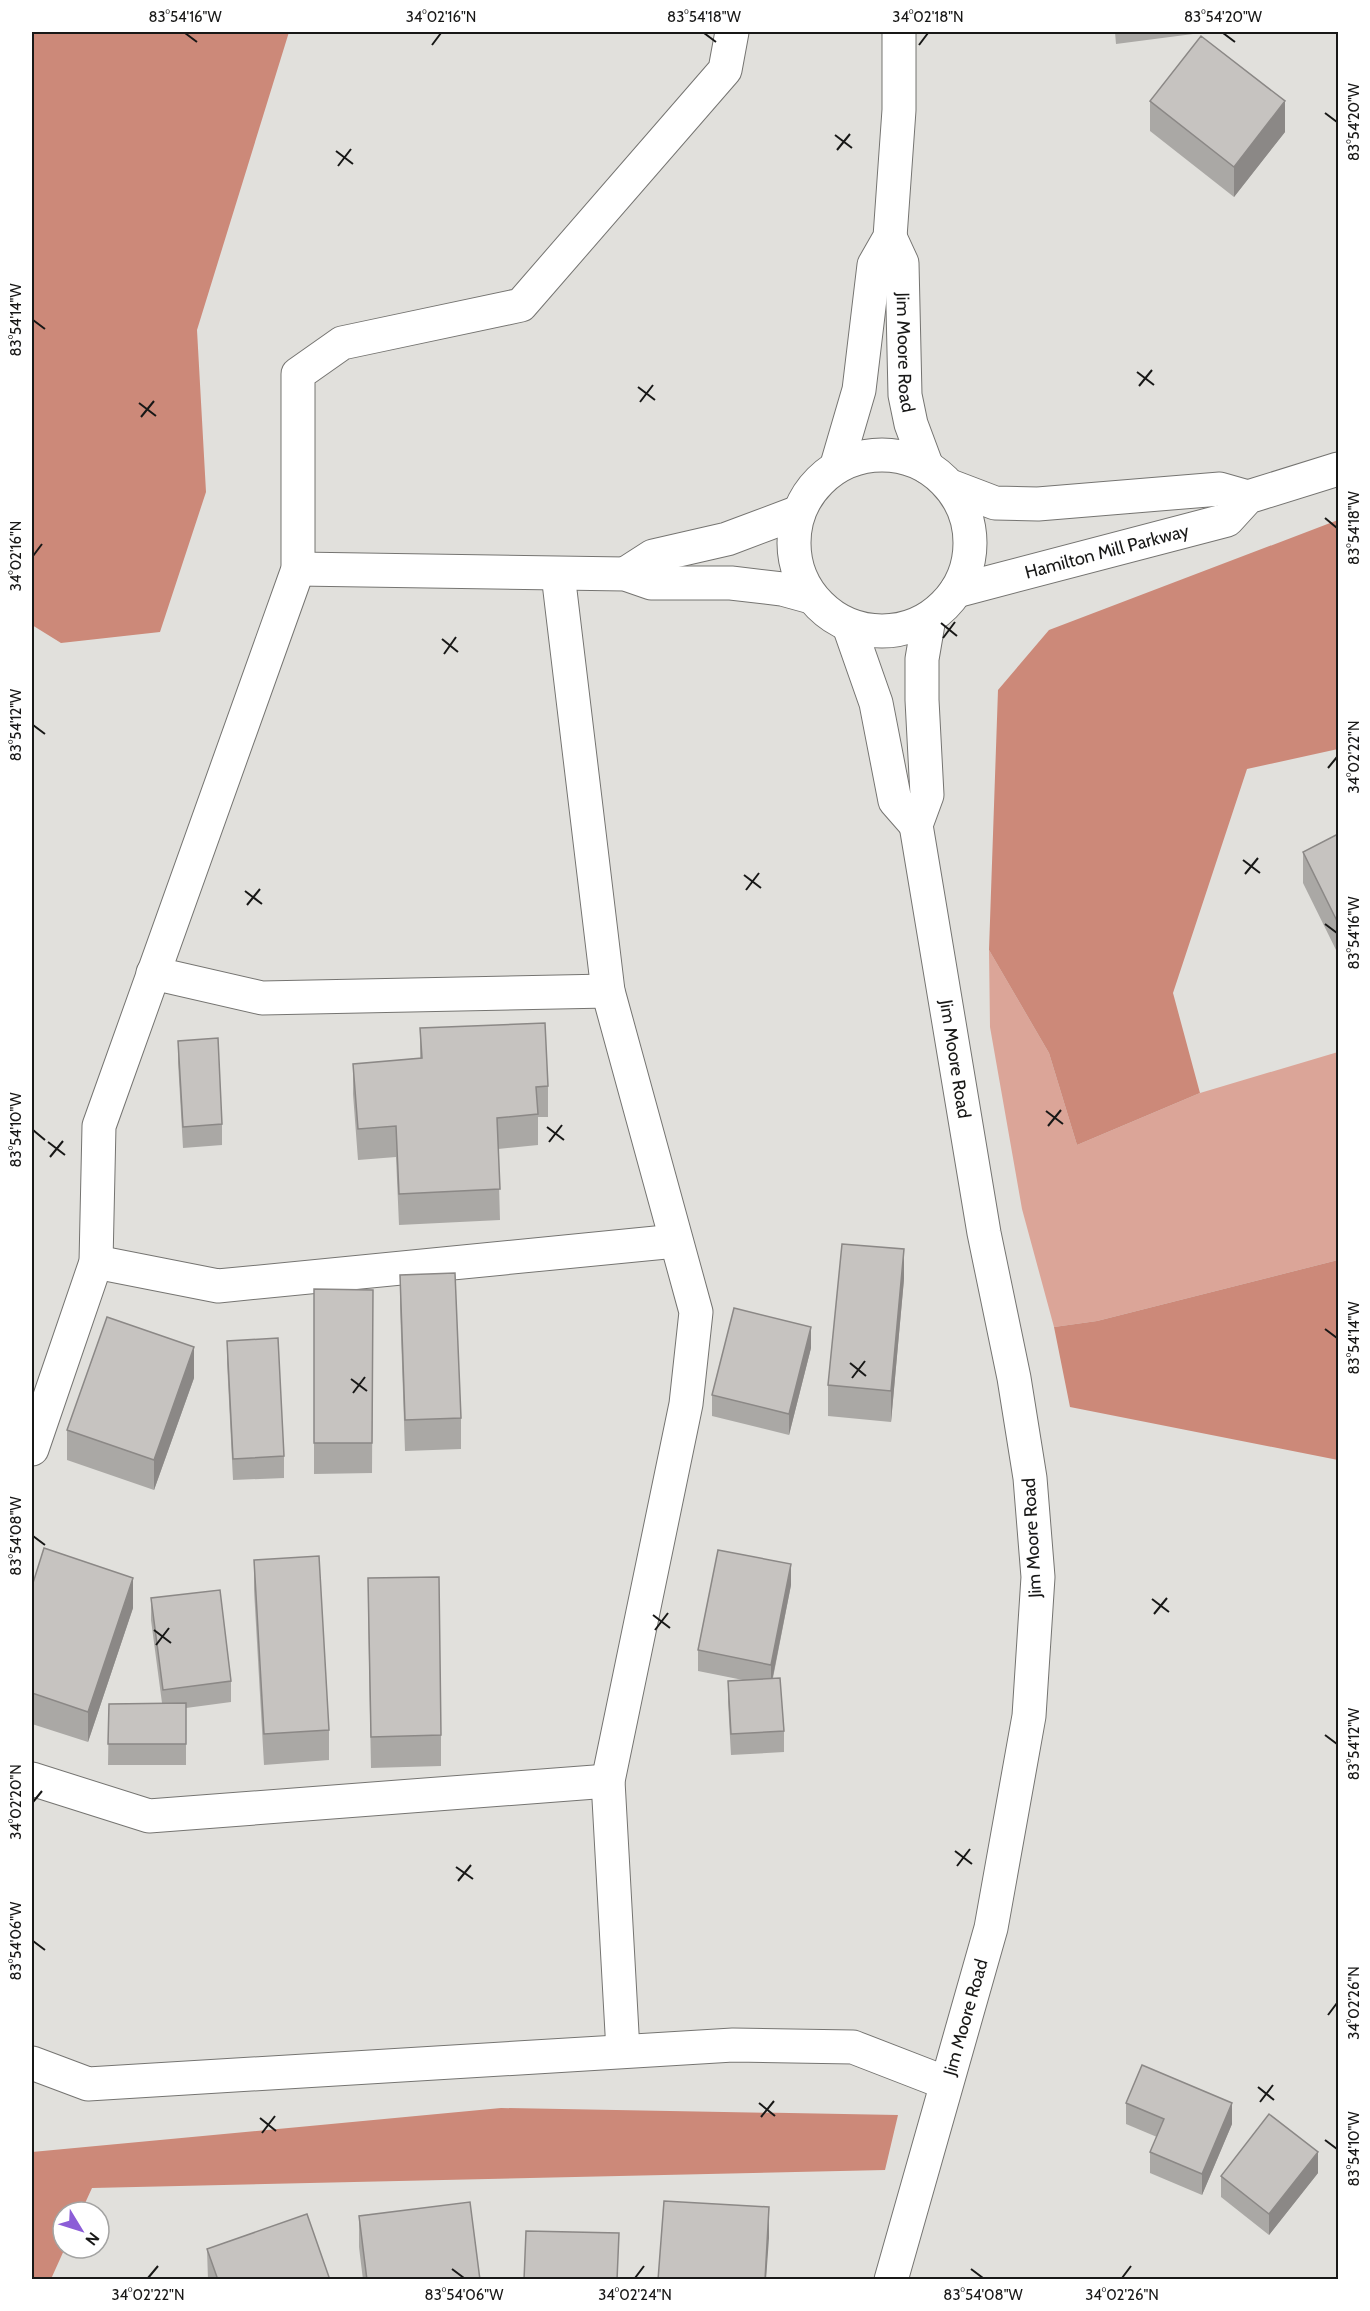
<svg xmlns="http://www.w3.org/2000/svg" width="1370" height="2311" font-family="Cabin,sans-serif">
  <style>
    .green { fill: #dba598 }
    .forest { fill: #cc8979 }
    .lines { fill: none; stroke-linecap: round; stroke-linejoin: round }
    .minor-casing { stroke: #757471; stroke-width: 35 }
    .minor { stroke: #fff; stroke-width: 33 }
    .wall { fill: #aaa8a5 }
    .shaded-wall { fill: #8b8886 }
    .building { fill: #c6c3c0; stroke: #8b8886; stroke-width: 1.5 }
    .ticks { fill: none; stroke: #181817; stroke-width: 2 }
    .labels { text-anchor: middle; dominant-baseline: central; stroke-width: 4.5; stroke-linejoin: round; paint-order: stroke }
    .street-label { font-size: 18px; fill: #181817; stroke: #fff }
    .neatline { fill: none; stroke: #181817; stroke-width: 2 }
    .ticks-label { font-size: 15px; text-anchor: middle; fill: #181817 }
  </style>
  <rect width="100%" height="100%" fill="#e1e0dc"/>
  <path class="green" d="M989,950L1049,1053L1077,1145L1200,1093L1338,1052V1260L1097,1321L1054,1327L1022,1209L990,1027Z"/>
  <path class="forest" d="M32,32H289L197,330L206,492L160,632L61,643L32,625Z
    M1338,520V749L1247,769L1173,993L1200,1093L1077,1145L1049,1053L989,950L998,690L1049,630Z
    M1338,1260V1460L1070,1407L1054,1327L1097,1321Z
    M501,2108L898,2115L885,2170L92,2188L81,2212H63V2248H65L51,2279H32V2152Z"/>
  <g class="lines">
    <g class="minor-casing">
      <g id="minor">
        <path id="s1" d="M890,237L902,263L905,395L911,424L927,467"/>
        <circle cx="882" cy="543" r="88"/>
        <path d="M837,465L859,390L874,265L890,237L899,110V32"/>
        <path d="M953,487L995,503L1038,504L1220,489L1248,497"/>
        <path d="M298,569L625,574L651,583H731L782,589L811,597"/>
        <path d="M558,574L608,991L696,1312L686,1404L608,1781L623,2051"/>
        <path d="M625,574L653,556L727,539L799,512"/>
        <path id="s2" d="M956,591L1227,520L1248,497L1338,469"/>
        <path d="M849,626L876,703L895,801L916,825"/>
        <path d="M153,973L262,998L608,991"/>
        <path d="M96,1262L218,1286L676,1241"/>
        <path d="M32,1449L96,1262L99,1126L298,569V374L342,343L521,305L725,70L732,32"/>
        <path d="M32,1779L149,1816L608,1781"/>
        <path d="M32,2063L88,2084L733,2045L853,2047L946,2083"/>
        <path id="s3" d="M891,2280L991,1928L1029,1716L1038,1577L1030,1478L1014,1378L984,1233L916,825L927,795L922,700V659L929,618"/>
      </g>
    </g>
    <use href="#minor" class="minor"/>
  </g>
  <path class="wall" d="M1115,32H1193V34L1116,44Z
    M1150,101L1285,132L1234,197L1150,131Z
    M1338,111V145L1337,142V112Z
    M1338,834V954L1303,883V852Z
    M420,1028L548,1086V1117H538V1145L498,1149L500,1220L399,1225L396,1157L358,1160L353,1094V1064L420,1058Z
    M178,1041L222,1124V1145L183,1148L178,1062Z
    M400,1275L461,1418V1449L405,1451L400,1306Z
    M904,1279L891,1422L828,1416V1385Z
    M314,1289L373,1290L372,1473L314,1474Z
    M227,1341L284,1456V1478L233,1480L227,1362Z
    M811,1348L789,1435L712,1416V1395Z
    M194,1378L154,1490L67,1460V1430Z
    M254,1560L329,1730V1760L264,1765L254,1590Z
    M791,1585L773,1678L784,1731V1752L731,1755L728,1702V1681L743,1680L698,1671V1650Z
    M32,1586L133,1608L88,1742L32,1724Z
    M151,1598L231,1681V1702L186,1708V1765H108L109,1704L162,1703L151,1620Z
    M368,1609L441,1735V1766L371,1768Z
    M1126,2103L1232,2124L1202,2195L1150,2173V2152L1157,2137L1126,2124Z
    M1318,2173L1269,2235L1221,2197V2176Z
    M359,2216L480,2280H363L359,2247Z
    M207,2249L330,2280H208Z"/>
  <path class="shaded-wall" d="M1285,101V132L1234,197V167Z
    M904,1249V1279L891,1422V1391Z
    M811,1327V1348L789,1435V1414Z
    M194,1347V1378L154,1490V1460Z
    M791,1564V1585L771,1686V1665Z
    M133,1578V1608L88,1742V1712Z
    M1232,2103V2124L1202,2195V2174Z
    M1318,2152V2173L1269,2235V2214Z
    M769,2207V2238L766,2280H765Z"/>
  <path class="building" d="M1201,36L1285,101L1234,167L1150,101Z
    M1338,834V923L1303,852Z
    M545,1023L548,1086L536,1087L538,1114L497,1118L500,1189L399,1194L396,1126L358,1129L353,1064L422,1058L420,1028Z
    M218,1038L222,1124L183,1127L178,1041Z
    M842,1244L904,1249L891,1391L828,1385Z
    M455,1273L461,1418L405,1420L400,1275Z
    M314,1289L373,1290L372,1443H314Z
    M734,1308L811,1327L789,1414L712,1395Z
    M107,1317L194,1347L154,1460L67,1430Z
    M278,1338L284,1456L233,1459L227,1341Z
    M44,1548L133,1578L88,1712L32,1693V1586Z
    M718,1550L791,1564L771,1665L698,1650Z
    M319,1556L329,1730L264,1734L254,1560Z
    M439,1577L441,1735L371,1737L368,1578Z
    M220,1590L231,1681L163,1690L151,1598Z
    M780,1678L784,1731L731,1734L728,1681Z
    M186,1703V1744H108L109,1704Z
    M1142,2065L1232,2103L1202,2174L1150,2152L1164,2119L1126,2103Z
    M1269,2114L1318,2152L1269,2214L1221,2176Z
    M664,2201L769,2207L765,2280H658Z
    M470,2202L480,2280H367L359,2216Z
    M307,2214L330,2280H218L207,2249Z
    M526,2231L619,2233L617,2280H524Z"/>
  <path class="ticks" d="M185,33L197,42M704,33L716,42M1223,33L1235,42M432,45L441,33M919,45L928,33M1325,113L1337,122M835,135L852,148M837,150L850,134M336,151L353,164M338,166L351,149M33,320L45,329M1137,372L1154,385M1139,386L1152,370M638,387L655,400M640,402L653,385M139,403L156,416M141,417L154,401M1325,518L1337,528M33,556L42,544M941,623L957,636M943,638L955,622M442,639L458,652M444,654L456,637M33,725L45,734M1328,768L1337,757M1243,860L1260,873M1245,874L1258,858M744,875L761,888M746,890L759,873M245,891L262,904M247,905L260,889M1325,924L1337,933M1046,1111L1063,1124M1048,1126L1061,1110M547,1127L564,1140M33,1130L45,1140M48,1142L65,1155M549,1142L562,1125M50,1157L63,1141M1325,1329L1337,1338M850,1363L866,1376M852,1378L865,1361M351,1379L367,1391M353,1393L365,1377M33,1536L45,1545M1152,1599L1169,1612M1154,1614L1167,1598M653,1615L670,1628M154,1630L171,1643M655,1630L668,1613M156,1645L169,1628M1325,1735L1337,1744M33,1802L42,1791M955,1851L972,1864M957,1866L970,1849M456,1867L473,1879M458,1881L471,1865M33,1941L45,1950M1328,2015L1337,2003M1258,2087L1274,2100M1260,2102L1273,2085M759,2103L775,2116M761,2117L774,2101M260,2118L276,2131M262,2133L275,2116M1325,2140L1337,2149M452,2269L464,2278M971,2269L983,2278M148,2278L158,2266M635,2278L644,2266M1122,2278L1131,2266"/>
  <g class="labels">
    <g class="street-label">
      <text stroke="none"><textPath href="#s1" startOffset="118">Jim Moore Road</textPath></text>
      <text stroke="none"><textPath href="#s2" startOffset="156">Hamilton Mill Parkway</textPath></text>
      <text transform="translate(955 1059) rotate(81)">Jim Moore Road</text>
      <text transform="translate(1032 1538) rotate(-93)">Jim Moore Road</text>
      <text stroke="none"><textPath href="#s3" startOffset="273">Jim Moore Road</textPath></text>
    </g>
  </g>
  <rect width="1370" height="2311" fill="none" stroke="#ffffff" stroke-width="66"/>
  <g transform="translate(81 2230) rotate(128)"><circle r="28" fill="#ffffff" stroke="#a3a3a2" stroke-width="1.5"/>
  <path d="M0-4.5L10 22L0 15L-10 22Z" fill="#8c5dd7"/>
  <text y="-9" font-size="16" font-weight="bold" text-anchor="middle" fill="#181817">N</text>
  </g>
  <rect x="33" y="33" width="1304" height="2245" class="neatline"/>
  <g class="ticks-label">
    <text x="185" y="22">83°54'16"W</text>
    <text x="441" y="22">34°02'16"N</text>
    <text x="704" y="22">83°54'18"W</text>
    <text x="928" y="22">34°02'18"N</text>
    <text x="1223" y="22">83°54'20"W</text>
    <text transform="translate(1354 122) rotate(-90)" y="5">83°54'20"W</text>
    <text transform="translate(16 320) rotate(-90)" y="5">83°54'14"W</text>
    <text transform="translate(1354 528) rotate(-90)" y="5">83°54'18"W</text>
    <text transform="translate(16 556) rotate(-90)" y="5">34°02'16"N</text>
    <text transform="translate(16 725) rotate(-90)" y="5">83°54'12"W</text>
    <text transform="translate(1354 757) rotate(-90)" y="5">34°02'22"N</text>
    <text transform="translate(1354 933) rotate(-90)" y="5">83°54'16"W</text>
    <text transform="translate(16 1130) rotate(-90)" y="5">83°54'10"W</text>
    <text transform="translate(1354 1338) rotate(-90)" y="5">83°54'14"W</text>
    <text transform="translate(16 1536) rotate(-90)" y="5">83°54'08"W</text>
    <text transform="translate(1354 1744) rotate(-90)" y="5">83°54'12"W</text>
    <text transform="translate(16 1802) rotate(-90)" y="5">34°02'20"N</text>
    <text transform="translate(16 1941) rotate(-90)" y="5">83°54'06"W</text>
    <text transform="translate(1354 2003) rotate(-90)" y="5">34°02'26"N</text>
    <text transform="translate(1354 2149) rotate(-90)" y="5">83°54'10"W</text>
    <text x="148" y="2300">34°02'22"N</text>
    <text x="464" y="2300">83°54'06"W</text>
    <text x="635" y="2300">34°02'24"N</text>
    <text x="983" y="2300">83°54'08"W</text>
    <text x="1122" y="2300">34°02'26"N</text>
  </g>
</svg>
